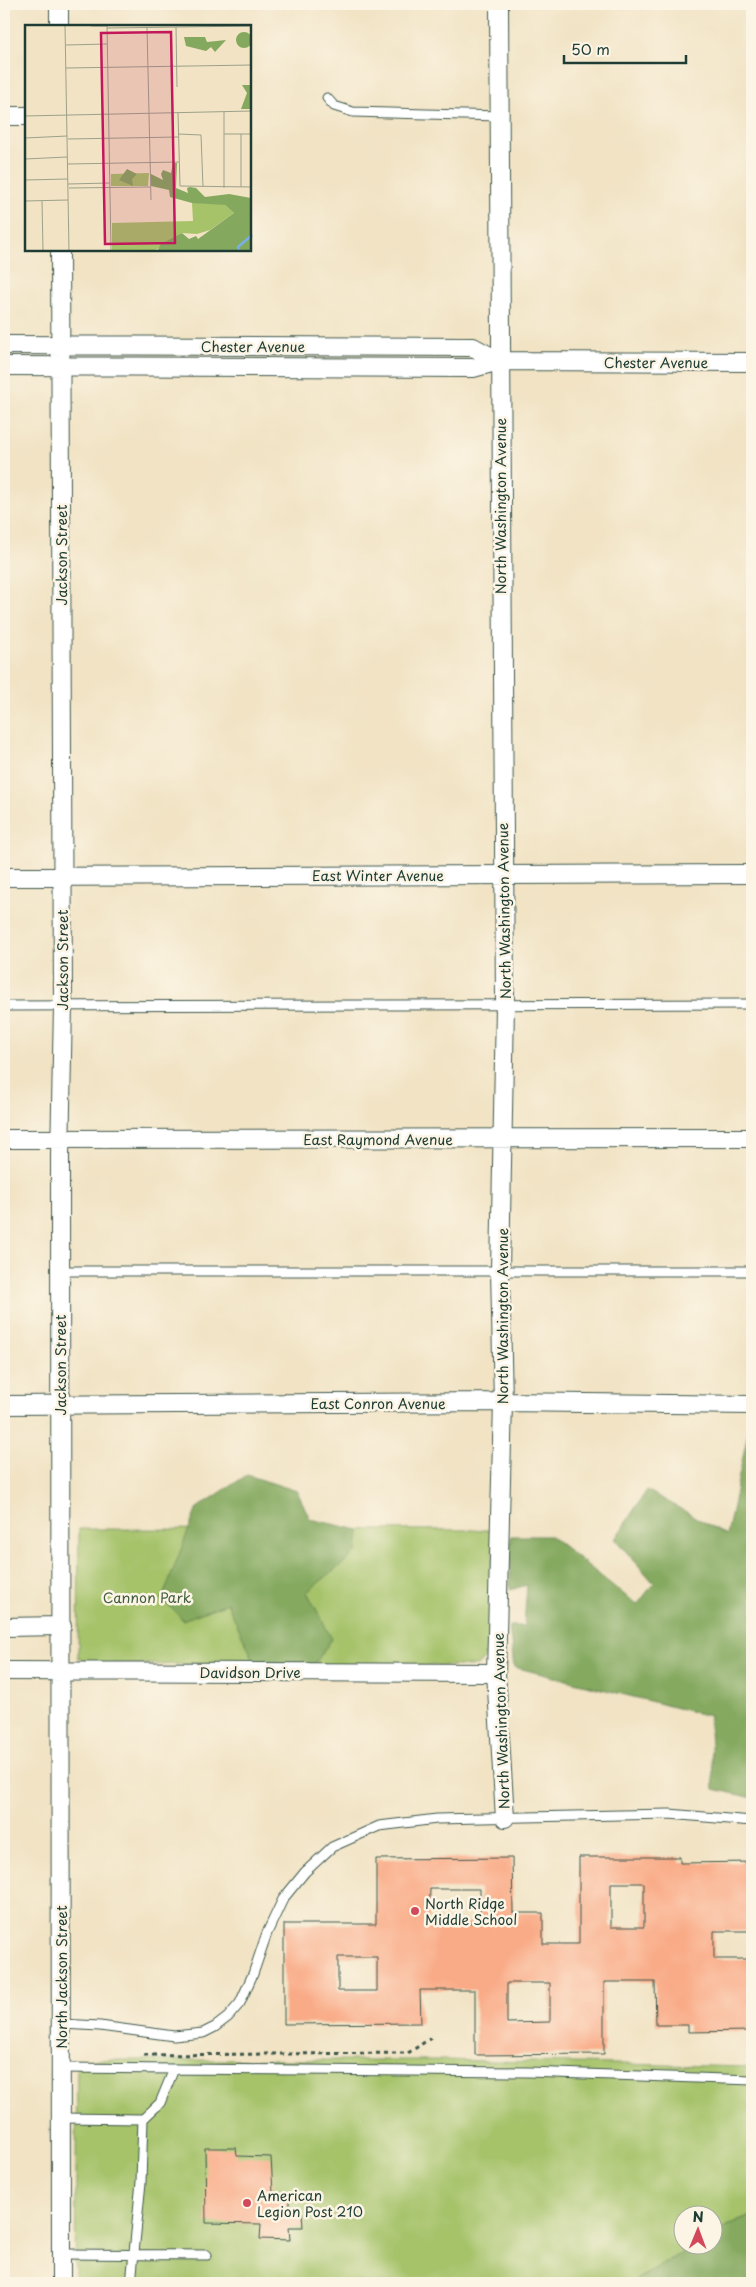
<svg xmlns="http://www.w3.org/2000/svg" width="756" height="2287" font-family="'Playpen Sans',sans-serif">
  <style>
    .green { fill: #a6c36a; stroke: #62804f }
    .forest { fill: #84a95e; stroke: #527349 }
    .building { fill: #f9aa86; fill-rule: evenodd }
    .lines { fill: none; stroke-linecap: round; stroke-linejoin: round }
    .service-casing { stroke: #3e564a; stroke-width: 11 }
    .minor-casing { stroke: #3e564a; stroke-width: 20 }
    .path { stroke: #3e564a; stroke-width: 3; stroke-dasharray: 4 4; stroke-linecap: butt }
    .service { stroke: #fff; stroke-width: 9 }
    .minor { stroke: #fff; stroke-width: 18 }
    .poi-dot { fill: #d1495b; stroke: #fcf5e5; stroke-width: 2 }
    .labels { text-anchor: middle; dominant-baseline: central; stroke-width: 5; stroke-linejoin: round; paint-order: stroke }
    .street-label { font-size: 14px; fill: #1f3d34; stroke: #fcf5e5 }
    .park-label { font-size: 14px; fill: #415e42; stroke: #fcf5e5 }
    .poi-label { font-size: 14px; fill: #1f3d34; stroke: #fcf5e5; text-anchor: start }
    .inset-river { fill: none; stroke: #77afe6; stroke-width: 2.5 }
    .inset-road { fill: none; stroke: #9da18a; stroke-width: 1 }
    .view { fill: #c2185b; fill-opacity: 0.15; stroke: #c2185b; stroke-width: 2.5 }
    .inset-edge { fill: none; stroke: #1f3d34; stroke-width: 2.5 }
  </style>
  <rect width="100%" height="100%" fill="#fcf5e5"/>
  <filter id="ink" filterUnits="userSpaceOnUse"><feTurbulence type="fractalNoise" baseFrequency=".02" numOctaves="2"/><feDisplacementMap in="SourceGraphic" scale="10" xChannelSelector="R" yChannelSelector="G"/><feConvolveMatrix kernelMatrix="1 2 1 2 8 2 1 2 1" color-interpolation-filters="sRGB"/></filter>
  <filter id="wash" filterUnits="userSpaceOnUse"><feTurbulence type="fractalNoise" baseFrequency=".0096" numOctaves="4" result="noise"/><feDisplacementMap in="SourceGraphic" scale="20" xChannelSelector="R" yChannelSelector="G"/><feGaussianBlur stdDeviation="1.12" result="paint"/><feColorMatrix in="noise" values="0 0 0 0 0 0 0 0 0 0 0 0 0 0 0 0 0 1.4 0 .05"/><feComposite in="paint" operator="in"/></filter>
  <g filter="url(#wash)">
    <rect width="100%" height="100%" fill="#f1e3c4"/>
    <path class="green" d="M79,1529L493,1530L491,1651L477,1666L90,1664L78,1658Z
      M77,2060H442L752,2067V2216L733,2223L714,2234V2214H684V2244L696,2245L630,2283H75Z"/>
    <path class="forest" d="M751,1417H752V1798L714,1789L709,1716L514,1667L509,1626H524L527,1585L510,1590L511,1536H551L637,1605L654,1583L615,1539L647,1490L727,1535Z
      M247,1475L297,1491L310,1519L359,1530L357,1552L307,1592L332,1639L314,1665H256L227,1603L183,1620L162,1599L197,1508Z
      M752,2216V2283H630L696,2245L714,2244V2234L733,2223Z"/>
    <g id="blocks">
      <path class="building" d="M579,1857H680V1863L752,1862V1931H714V1959H750V2031L688,2032V2025H656L655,1982H604V2054L475,2055V1990H420L421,2023L284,2024V1924H376V1859L512,1858L513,1913H543V1944H579ZM611,1883H644V1927H611ZM430,1889H480V1923L429,1922ZM338,1957H377V1991H338ZM507,1983H550V2022L507,2023Z
        M205,2148H236L237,2156L271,2157L273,2193H289V2212H302L303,2227H289L290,2240L260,2239L261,2224L206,2223Z"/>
    </g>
  </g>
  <g filter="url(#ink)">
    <use href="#blocks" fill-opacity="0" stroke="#3e564a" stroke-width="1"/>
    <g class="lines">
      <g class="service-casing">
        <path id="service" d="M327,98L334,106L353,112L500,116
          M4,1006L752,1004
          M60,1271H752
          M61,2024L100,2026L174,2036L203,2033L215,2027L228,2017L240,2003L253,1974L267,1933L283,1899L305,1872L332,1847L379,1826L437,1819L669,1814L752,1821
          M61,2068L528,2072L752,2080
          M61,2118L143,2119
          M61,2254L207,2255
          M131,2283L141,2182L143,2119L160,2103L174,2069"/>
      </g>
      <g class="minor-casing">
        <path id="minor" d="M59,4V26
          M499,4L505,1006L500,1271L503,1402L496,1673L505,1818
          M4,116H26
          M60,250L63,1005L60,1157L61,2283
          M4,345L473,347L499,361
          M4,366L473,368L499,361L752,362
          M4,877L752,874
          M4,1139L752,1138
          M4,1405L503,1402L752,1405
          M4,1627L62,1626
          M4,1671L496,1673"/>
      </g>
      <path class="path" d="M144,2055L408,2053L431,2038"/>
      <use href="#service" class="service"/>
      <use href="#minor" class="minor"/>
    </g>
  </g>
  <g class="poi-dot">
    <circle cx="415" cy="1911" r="5"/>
    <circle cx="247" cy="2203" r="5"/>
  </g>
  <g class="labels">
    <g class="street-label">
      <text x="253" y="346">Chester Avenue</text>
      <text x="656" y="362">Chester Avenue</text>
      <text transform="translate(500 506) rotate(-90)">North Washington Avenue</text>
      <text transform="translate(61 555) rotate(-90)">Jackson Street</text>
      <text x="378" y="875">East Winter Avenue</text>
      <text transform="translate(504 911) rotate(-91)">North Washington Avenue</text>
      <text transform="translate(62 960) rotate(-90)">Jackson Street</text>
      <text x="378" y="1139">East Raymond Avenue</text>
      <text transform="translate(502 1316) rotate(-90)">North Washington Avenue</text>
      <text transform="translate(60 1365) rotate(-90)">Jackson Street</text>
      <text x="378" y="1403">East Conron Avenue</text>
      <text x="250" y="1672">Davidson Drive</text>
      <text transform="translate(501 1721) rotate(-92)">North Washington Avenue</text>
      <text transform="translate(61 1977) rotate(-90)">North Jackson Street</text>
    </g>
    <g class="park-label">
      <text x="147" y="1597">Cannon Park</text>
    </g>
    <g class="poi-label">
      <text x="425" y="1903">North Ridge<tspan x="425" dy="16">Middle School</tspan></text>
      <text x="257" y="2195">American<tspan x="257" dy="16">Legion Post 210</tspan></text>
    </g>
  </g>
  <g transform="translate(25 25)">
    <rect width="226" height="226" fill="#f1e3c4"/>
    <path d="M124,148L123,161H86V149ZM184,177L200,180L209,188L185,205L172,209L157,208L129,226H87V198L168,196L167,178Z" fill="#a6c36a"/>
    <path d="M211 15a8 8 0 1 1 16 0a8 8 0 1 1-16 0ZM159,12H180L182,17L201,15L190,27L186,22L181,26L161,21ZM217,60H226V84H216L222,68ZM148,138H152L151,163L163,168L162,163L165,162L171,163L180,172L204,169L226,173V226H132L136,219L157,208L164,214L171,211L173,214L209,188L200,180L167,178L145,172L144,165L126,161V149L138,155L136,149L138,145L146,148ZM102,144L112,149L107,154L108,161L94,155Z" fill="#84a95e"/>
    <path class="inset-river" d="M214,226L213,222L227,210"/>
    <path class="inset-road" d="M40,0L44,226M82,0L86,226M66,1H82M122,2L126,175M151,2L152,62M82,3L227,1M41,20L82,19M41,43L227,40M153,88L155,161L227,162M0,91L227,86M153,109L176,110L178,162M199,109H227M216,109V162M0,113L42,111M43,114L153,112M0,134L42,132M43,139L154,137M0,155L43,154M43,159L85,158M44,163L125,162M199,163V87M0,176L43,175M17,176L18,226"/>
    <path class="view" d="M146,7L150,218L80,219L76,8Z"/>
    <rect width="226" height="226" class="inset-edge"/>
  </g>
  <rect width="756" height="2287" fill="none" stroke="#fcf5e5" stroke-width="20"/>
  <g transform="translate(698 2230) rotate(1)"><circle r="24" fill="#fcf5e5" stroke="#a4ab9e"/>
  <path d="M0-4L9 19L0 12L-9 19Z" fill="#d1495b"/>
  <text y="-8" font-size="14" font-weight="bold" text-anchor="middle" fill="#1f3d34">N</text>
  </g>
  <path d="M564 55v8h122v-8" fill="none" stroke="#1f3d34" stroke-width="2.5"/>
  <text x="571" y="55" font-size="15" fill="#1f3d34" stroke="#fcf5e5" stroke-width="4" paint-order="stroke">50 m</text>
</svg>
